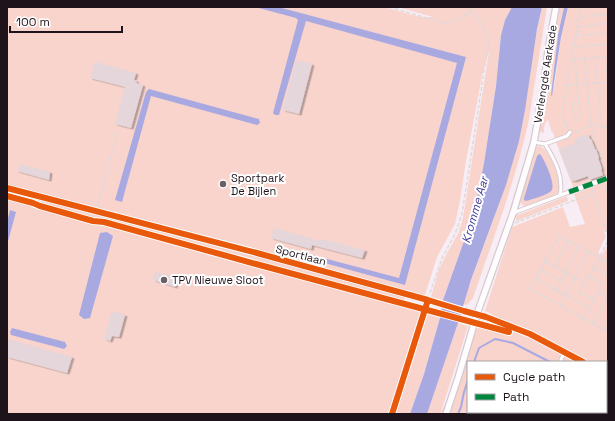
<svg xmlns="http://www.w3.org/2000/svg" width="615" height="421" font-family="'Space Grotesk',sans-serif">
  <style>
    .green { fill: #f8d4cd; fill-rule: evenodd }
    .water { fill: #a9a9e1 }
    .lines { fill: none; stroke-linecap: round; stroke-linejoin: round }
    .stream { stroke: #a9a9e1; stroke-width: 2 }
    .building { fill: #e4d6db; filter: url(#shadow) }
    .service-casing { stroke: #d5cad1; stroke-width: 5 }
    .pedestrian-casing { stroke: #d5cad1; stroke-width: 6 }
    .minor-casing { stroke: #d5cad1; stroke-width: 8 }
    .path { stroke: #dedadc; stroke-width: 1.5; stroke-dasharray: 4 2; stroke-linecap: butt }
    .service { stroke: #fefcfd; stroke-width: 3 }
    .pedestrian { stroke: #fefcfd; stroke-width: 4.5 }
    .minor { stroke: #fefcfd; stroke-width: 5.5 }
    .quiet { stroke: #00873e; stroke-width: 5; stroke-dasharray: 10 5; stroke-linecap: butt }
    .cycleway-casing { stroke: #fff; stroke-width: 8 }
    .cycleway { stroke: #e8590c; stroke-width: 6 }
    .poi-dot { fill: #6b5f67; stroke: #fff; stroke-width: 1.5 }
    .labels { text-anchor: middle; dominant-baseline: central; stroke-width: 4; stroke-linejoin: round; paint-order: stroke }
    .street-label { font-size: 11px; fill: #1f131b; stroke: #fff }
    .poi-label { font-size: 11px; fill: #1f131b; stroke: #fff; text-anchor: start }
    .water-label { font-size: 12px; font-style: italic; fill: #413d98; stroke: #fff }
  </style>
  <defs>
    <filter id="shadow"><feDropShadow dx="2.5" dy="1.5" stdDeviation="0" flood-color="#0004"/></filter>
  </defs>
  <rect width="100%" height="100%" fill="#f8edf4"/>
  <path class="green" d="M7,7H384L420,17H433L397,7H512L505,20L501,35L496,86L484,163L474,213L443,300L431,297L439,269L447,253L458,234L463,218L489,51L482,76L466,161L460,200L455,224L437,257L425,295L407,290L402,306L440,318L424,374L410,414H7Z
    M542,7H547L529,119C516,180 493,239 473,298L467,305L463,304C481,250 504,198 518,142C529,98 531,51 542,7Z
    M559,7H564L558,35L551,96L555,83L561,37L568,7H608V175L573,187L555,139L553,132L552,133L548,120C544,123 544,128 544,133L539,131L555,28Z
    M538,146C542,147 542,147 544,149C551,155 563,184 558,192C558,193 557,194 556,195L527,206C523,206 520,204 520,200L535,150Z
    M608,181V233L603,231L606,236L598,253L602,255L608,245V414H427L458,323L468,326L441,412L461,374L475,331L479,327L485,328L492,314L485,311L512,227L563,207L570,227L585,224L574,194ZM468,362H606V412H468Z
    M567,196L568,201L517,221L515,216Z"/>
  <path class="water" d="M255,7H278L466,57L405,285L277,250L276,248L278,246L399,278L457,63L306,21L279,115H275L273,113L298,20L296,18Z
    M512,7H542L537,29L525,110L519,141L506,185L471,280L458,323L427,414H410L424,374L440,318L443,300L474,213L484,163L496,86L501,35L505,20Z
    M564,7H568L561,37L552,96L551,95L558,35Z
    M149,89L259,119L260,123L257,125L151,96L122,202L115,200L146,92Z
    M539,154L541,155C545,162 558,187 550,192C544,196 533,199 526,201L524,200V198L537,156Z
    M10,210L16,212L7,245V222Z
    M107,232L113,236L90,318L84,319L79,315L100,233Z
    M12,328L65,342L67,346L64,349L11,335L10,332Z"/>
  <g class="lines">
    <path class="stream" d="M474,362L479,348L495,339L513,343L550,362
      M606,391L608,392
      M458,414L461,407L464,392L468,380
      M586,414V412"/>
  </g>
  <path class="building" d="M296,60L312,64L299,114L283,110Z
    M95,62L136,73L134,80L137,81L136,83L143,85L131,128L115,124L125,87L90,78Z
    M588,134L590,139H591L595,149H596L599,158H598L602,169L601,170L603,175L589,180L588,176L574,181L573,180L571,181L559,150L562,149L561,148L576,143L574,139Z
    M20,164L50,172L49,180L17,171Z
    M274,228L320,241L321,239L365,250L362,258L312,245L311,249L271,238Z
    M155,272L177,278L175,287L153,280Z
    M112,311L125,315L119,337L112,336L110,341L104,339Z
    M7,339L72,357L67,373L7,357Z"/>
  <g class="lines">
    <g class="service-casing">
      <path id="service" d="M534,142L545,144C555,160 564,177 560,195
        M545,144L567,136L570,132
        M513,213L569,192
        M560,362L564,353"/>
    </g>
    <g class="pedestrian-casing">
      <path id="pedestrian" d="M569,192L608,178"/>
    </g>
    <g class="minor-casing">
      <path id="minor" d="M7,188L257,253L428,300L464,311L486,317L530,334L583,362
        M606,374L608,375
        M446,414L458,378L477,314L513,213L534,142L544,85L548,51L556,7"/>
    </g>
    <path class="path" d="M389,7L444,23C453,22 470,15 473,7
      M580,17L608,14
      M578,27L608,23
      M576,36L608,33
      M574,47L608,44
      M605,57L608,85
      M595,58L602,127
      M585,59L591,126L606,172
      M572,60L608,56
      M568,85L608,82
      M572,102L574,119L577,120L580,115L575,59
      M568,128C563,121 563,115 563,106L581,7
      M575,132L594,124L608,128
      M605,185L608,195
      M592,189L608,235
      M98,206L118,130
      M515,223L594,193
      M545,261L584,282L579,292L594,300L603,284L588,276L584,282
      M608,262L559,236L530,289L608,332
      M555,266L568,241
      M594,268L608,275
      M541,270L561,281
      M589,277L608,241
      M536,279L590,308L594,300
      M556,290L578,247
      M599,292L608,297
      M430,293L442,258L455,234L462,214L489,39L484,26L471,11
      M560,306L589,252
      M584,319L590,308
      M593,324L608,297
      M604,330L608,323
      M606,414L608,393"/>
    <use href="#service" class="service"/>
    <use href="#pedestrian" class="pedestrian"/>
    <use href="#minor" class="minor"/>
    <path class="quiet" d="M569,192L608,178"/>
    <g class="cycleway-casing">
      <path id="cycleway" d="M7,188L257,253L428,300L464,311L486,317L530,334L583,362
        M7,196L33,203L40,206L93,221L104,222L256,264L509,332
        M392,414L427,303"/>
    </g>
    <use href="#cycleway" class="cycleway"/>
  </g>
  <g class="poi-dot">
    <circle cx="223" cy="184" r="4"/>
    <circle cx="164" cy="280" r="4"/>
  </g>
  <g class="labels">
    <g class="street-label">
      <text transform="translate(545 74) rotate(-81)">Verlengde Aarkade</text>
      <text transform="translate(301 255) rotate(15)">Sportlaan</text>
    </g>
    <g class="poi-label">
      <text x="231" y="178">Sportpark<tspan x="231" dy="13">De Bijlen</tspan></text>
      <text x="172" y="280">TPV Nieuwe Sloot</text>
    </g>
    <g class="water-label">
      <text transform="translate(475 210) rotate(-74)">Kromme Aar</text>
    </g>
  </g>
  <rect width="615" height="421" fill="none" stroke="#1f131b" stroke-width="16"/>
  <rect x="467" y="361" width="140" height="52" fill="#ffffff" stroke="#a5a1a4"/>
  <rect x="475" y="374" width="20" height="6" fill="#e8590c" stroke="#a5a1a4"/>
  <text x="503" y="381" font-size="12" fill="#1f131b">Cycle path</text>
  <rect x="475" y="394" width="20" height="6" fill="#00873e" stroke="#a5a1a4"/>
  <text x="503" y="401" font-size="12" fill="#1f131b">Path</text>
  <path d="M10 26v6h112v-6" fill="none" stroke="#1f131b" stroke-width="2"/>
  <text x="16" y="26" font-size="12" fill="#1f131b" stroke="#ffffff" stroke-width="3" paint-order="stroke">100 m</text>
</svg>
